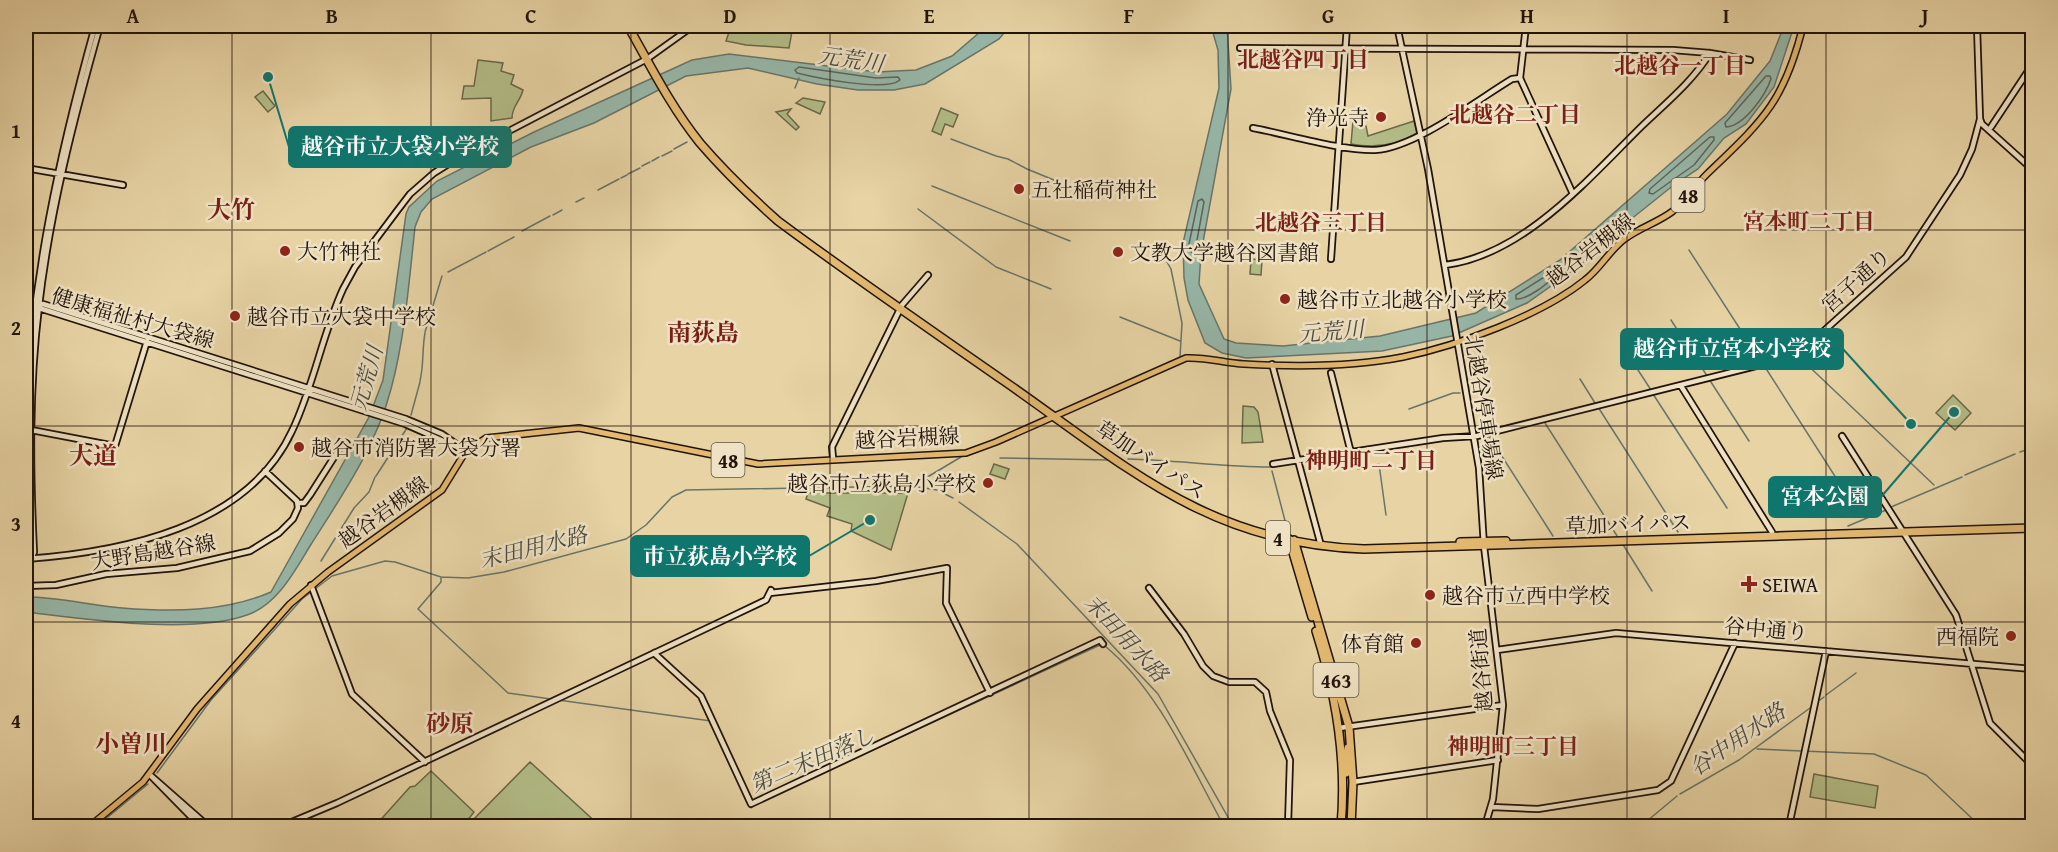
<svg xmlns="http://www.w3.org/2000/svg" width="2058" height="852" font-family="'Gentium Book Plus','Noto Serif JP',serif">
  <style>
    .green { fill: #b3bd87; stroke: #6a6849; stroke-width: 1.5 }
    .water { fill: #97b7a9; stroke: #67756a; stroke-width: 1.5 }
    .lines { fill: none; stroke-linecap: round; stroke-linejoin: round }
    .shore { stroke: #5c655a; stroke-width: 1.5 }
    .stream { stroke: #67756a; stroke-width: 1.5 }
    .secondary-casing { stroke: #20130b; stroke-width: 8 }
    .primary-casing { stroke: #20130b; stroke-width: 8 }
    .highway-casing { stroke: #20130b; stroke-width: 10 }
    .secondary { stroke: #efe2c4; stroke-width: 4.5 }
    .primary { stroke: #e4ba72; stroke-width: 5 }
    .highway { stroke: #e4ba72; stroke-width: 7 }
    .grid { fill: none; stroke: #20130b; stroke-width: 1.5; stroke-opacity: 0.55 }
    .poi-dot { fill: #8f2418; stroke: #efe2c4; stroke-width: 2 }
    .labels { text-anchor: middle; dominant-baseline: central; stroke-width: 5; stroke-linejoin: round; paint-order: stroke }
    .shield { fill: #efe2c4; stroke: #5e5142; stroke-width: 1.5 }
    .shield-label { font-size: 20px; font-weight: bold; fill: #20130b }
    .poi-label { font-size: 21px; fill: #20130b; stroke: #efe2c4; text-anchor: start }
    .street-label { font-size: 21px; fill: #20130b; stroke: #efe2c4 }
    .water-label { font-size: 22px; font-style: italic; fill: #4a4c42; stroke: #efe2c4 }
    .neighbourhood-label { font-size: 22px; font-weight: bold; fill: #7a1f14; stroke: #efe2c4 }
    .quarter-label { font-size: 24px; font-weight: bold; fill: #7a1f14; stroke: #efe2c4 }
    .leader { fill: none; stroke: #0f766e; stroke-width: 2 }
    .callout-dot { fill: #0f766e; stroke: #efe2c4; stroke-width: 2 }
    .callout { fill: #0f766e; stroke: #0f766e; stroke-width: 2 }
    .callout-label { font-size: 22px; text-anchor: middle; font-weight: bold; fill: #fff }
    .neatline { fill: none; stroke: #20130b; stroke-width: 2 }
    .grid-label { font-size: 20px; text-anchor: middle; font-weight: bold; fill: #20130b }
  </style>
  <rect width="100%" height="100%" fill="#e7d3a4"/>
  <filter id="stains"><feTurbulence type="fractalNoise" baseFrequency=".00333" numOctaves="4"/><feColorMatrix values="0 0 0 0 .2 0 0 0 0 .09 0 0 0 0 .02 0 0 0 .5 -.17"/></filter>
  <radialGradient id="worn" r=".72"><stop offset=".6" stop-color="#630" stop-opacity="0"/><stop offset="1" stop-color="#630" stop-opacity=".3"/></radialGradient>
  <path class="green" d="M731,26H793L789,48L746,45L726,41Z
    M478,60L503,63L501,71L514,75L511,84L523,90C520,102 512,106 512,118L491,121V98L462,99L464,86H474Z
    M263,91L275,106L268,112L255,97Z
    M803,98L825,102L820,114L796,103Z
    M941,108L958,115L953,127L945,124L941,135L932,131Z
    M791,109L787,114L799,127L796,130L776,112Z
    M1353,121H1358L1360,127L1366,126L1368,136L1414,121L1417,133C1397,145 1375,149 1351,144Z
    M1251,259L1262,260L1261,275L1250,274Z
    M1953,395L1971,413L1955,430L1936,413Z
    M1243,406L1254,407L1258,412L1263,442L1242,443Z
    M994,464L1009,469L1005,479L990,474Z
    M808,493H908L891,550L851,531L852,524L827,516L830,508L806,499Z
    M530,762L600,826H467Z
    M431,771L474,812L463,826H375L410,787L415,786Z
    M1814,774L1878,786L1875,808L1810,797Z"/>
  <path class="water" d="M987,26H1010L999,39L925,84L894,90H858L817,84L748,68L686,76L594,123L531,147L432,199L421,212L415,227C409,282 405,337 391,389C376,447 341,497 310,546C294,572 277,605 247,615C190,635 86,619 26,612V597C58,597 89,605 122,608C172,612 225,612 271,592L369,417L383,380L406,214L409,207L437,181L534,132L692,60L729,54L877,72L916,70L952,56Z
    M1211,26H1227L1231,89L1201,253L1199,284L1224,339L1236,343L1283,346L1380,336L1476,313L1560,260L1727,114L1770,61L1784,26H1794L1774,87L1746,124L1724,138L1698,169L1675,184L1615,232L1582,264L1527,303L1452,336L1382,351L1246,358L1222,353L1205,343L1188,300L1184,278L1183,243L1219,88L1218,50Z"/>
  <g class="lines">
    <path class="shore" d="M799,67L876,78L898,77L900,80C886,92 817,78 797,73L795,70Z
      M1766,76H1770L1771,79C1765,96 1744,126 1726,127L1725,123Z
      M1710,137H1714V140L1694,165L1653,194L1649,193L1650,189Z
      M1202,199L1204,202L1195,251L1192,254L1189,244L1198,201Z
      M1549,274L1554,276C1547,285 1526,300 1516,299V295Z"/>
    <path class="stream" d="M795,88L799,78
      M951,139L996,156L1008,159L1027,169L1088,194
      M674,149L687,142
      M662,156L672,151
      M652,161L659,157
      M642,166L650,162
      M628,174L640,168
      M621,178L627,175
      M932,186L1070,241
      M598,190L619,179
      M576,202L584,198
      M918,209L996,267L1051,289
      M553,215L562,210
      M522,231L550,216
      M1689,250L1762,363
      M488,251L514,237
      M1167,262L1171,269L1182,323L1180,357
      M448,272L486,252
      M1120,317L1180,341
      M1671,320L1749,441
      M425,332L442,276
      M1625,350L1651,390
      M1799,357L1934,485
      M1765,367L1856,509
      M1580,379L1595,403
      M420,381C424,364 422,349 425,333
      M1653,394L1727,508
      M1598,407L1678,532
      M1409,409L1453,393H1460
      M411,415L420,382
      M1545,423L1619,539
      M1489,436L1553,536
      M2020,452L2032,448
      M1000,458L1110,460
      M1128,459C1176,460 1223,467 1271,467
      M1358,469L1379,464L1386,515
      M1272,471L1288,532
      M1965,475L2015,454
      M376,476L407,428
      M919,482L961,457
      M959,502L1017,544L1158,694L1233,826
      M1891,507L1962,477
      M1848,526L1886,510
      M1622,543L1652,591
      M321,561L354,508L369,492L375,477
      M441,577V582L418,609L508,693L551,699
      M1105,646C1160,692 1190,765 1224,826
      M1826,695L1856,673
      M558,700L711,721
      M1820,700L1824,697
      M720,742L728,759
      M1757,749L1874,754L1926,775L1980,826
      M157,773L211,700L302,599L332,576L385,561L395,562L441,577L468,578L504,572L626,539L646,525L672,497L686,490L912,486L937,490L953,498
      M1680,794L1739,760L1810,708
      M762,801L1100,645
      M97,826L148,784
      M1641,826L1677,796"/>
    <g class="secondary-casing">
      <path id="secondary" d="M1397,26L1428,169L1479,468L1484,546L1503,705L1493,799L1485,826
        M1525,26H1580
        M1526,26L1520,78L1573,194
        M1240,48L1673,50L1710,53L1750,60
        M1980,119L1982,124L2032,169
        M1991,127L2032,65
        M1253,128C1286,134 1342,151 1375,150C1415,148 1477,100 1512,79L1520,78
        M26,168L123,185
        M1331,259L1347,26
        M1445,265C1524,255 1588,179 1642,126C1666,103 1693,81 1710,53
        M34,304L42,309L405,424L466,451
        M39,305L43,304L406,419L442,434L466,451
        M1272,364L1320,542
        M1331,373L1351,453
        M1681,386L1772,532
        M26,418C31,283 59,155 95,26
        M26,429L115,446L147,341
        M1842,436L1956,615L1990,723L2032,765
        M833,458L832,447L902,305L928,275
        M1273,464L1443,438L1477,436L1796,356L1906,257L1960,175L1972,149L1980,119L1977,26
        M26,487L31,559
        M299,503H304L310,495L345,440
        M26,559C121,552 247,528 292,431C314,385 322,335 343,289L355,267L397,211L410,194L434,173L461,156L647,59L693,26
        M31,559L34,552C30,470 29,388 39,306C50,211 74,118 100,26
        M311,585L352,694L425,762
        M26,586L56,585L106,574L177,568L250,551L279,533L293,519L298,508L297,501L265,471
        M1149,588L1184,634L1203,666L1213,676L1229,682H1255L1266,692L1270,711L1290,760L1288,826
        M770,593L876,581L947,568L946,603L990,693
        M1497,650L1616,633L2032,669
        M654,653L701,696L751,804L1100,640L1103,644
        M1339,728L1503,705
        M150,775L208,826
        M150,775L200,826
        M1353,782L1498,760
        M1492,807L1538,809L1658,790L1671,781L1735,643
        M282,826L337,803L722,621L766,600L771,590
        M1789,826L1826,651"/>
    </g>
    <g class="primary-casing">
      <path id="primary" d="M90,826L143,782L197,709L290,604L328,572L442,490L466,451L486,438L579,428L758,464L966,453L996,442L1186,358C1207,357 1224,363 1244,364C1296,367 1352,367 1403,357C1457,346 1542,315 1585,280C1601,268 1610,249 1626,238C1641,227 1659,222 1673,211C1686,200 1695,186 1707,174C1762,121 1784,103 1803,26"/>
    </g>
    <g class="highway-casing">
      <path id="highway" d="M628,26C650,65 671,107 700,143C724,171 750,196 778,221C852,276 928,328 1004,381C1125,465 1208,544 1364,549L2032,528
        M1289,539L1312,617
        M1294,540L1349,727L1353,782L1351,826
        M1460,542L1506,541
        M1316,631C1336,694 1347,760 1341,826
        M1346,773L1348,748"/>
    </g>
    <use href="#secondary" class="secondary"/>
    <use href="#primary" class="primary"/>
    <use href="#highway" class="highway"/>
  </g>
  <path class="grid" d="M232,26V826M431,26V826M631,26V826M830,26V826M1029,26V826M1228,26V826M1427,26V826M1627,26V826M1826,26V826M26,230H2032M26,426H2032M26,622H2032"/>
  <g class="poi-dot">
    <circle cx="1381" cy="117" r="6"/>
    <circle cx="1019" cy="189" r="6"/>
    <circle cx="285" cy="251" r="6"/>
    <circle cx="1118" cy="252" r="6"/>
    <circle cx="1285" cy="299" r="6"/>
    <circle cx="235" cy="316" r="6"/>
    <circle cx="299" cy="447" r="6"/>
    <circle cx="988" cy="483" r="6"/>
    <path d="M1746 575h6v6h6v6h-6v6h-6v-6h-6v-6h6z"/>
    <circle cx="1430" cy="595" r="6"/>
    <circle cx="2011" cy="636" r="6"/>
    <circle cx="1416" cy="643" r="6"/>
  </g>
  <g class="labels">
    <g class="shield">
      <rect x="1671.5" y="178" width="33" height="34" rx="4.5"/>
      <rect x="711.5" y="443" width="33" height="34" rx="4.5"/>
      <rect x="1266" y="521" width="24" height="34" rx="4.5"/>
      <rect x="1313.5" y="663" width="45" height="34" rx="4.5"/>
    </g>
    <g class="shield-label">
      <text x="1688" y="195">48</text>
      <text x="728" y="460">48</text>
      <text x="1278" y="538">4</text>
      <text x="1336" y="680">463</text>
    </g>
    <g class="poi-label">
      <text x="1369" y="117" text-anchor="end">浄光寺</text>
      <text x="1031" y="189">五社稲荷神社</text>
      <text x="297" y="251">大竹神社</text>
      <text x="1130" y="252">文教大学越谷図書館</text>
      <text x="1297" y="299">越谷市立北越谷小学校</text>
      <text x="247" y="316">越谷市立大袋中学校</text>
      <text x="311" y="447">越谷市消防署大袋分署</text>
      <text x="976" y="483" text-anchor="end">越谷市立荻島小学校</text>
      <text x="1762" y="584">SEIWA</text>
      <text x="1442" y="595">越谷市立西中学校</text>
      <text x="1999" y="636" text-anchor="end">西福院</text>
      <text x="1404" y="643" text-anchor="end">体育館</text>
    </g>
    <g class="street-label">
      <text transform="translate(1590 250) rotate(-38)">越谷岩槻線</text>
      <text transform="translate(1856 280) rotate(-42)">宮子通り</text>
      <text transform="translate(133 318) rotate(16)">健康福祉村大袋線</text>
      <text transform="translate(1484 407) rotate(81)">北越谷停車場線</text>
      <text transform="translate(907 438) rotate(-3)">越谷岩槻線</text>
      <text transform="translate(1151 460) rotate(33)">草加バイパス</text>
      <text transform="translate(383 512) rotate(-36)">越谷岩槻線</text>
      <text transform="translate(1628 524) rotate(-2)">草加バイパス</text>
      <text transform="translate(153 552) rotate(-9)">大野島越谷線</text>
      <text transform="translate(1766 629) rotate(5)">谷中通り</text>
      <text transform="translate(1481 670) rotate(-95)">越谷街道</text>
    </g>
    <g class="water-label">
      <text transform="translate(851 59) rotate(8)">元荒川</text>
      <text transform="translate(1331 331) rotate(-5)">元荒川</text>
      <text transform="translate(366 378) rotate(-74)">元荒川</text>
      <text transform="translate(533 547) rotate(-14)">末田用水路</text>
      <text transform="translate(1126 638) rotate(47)">末田用水路</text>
      <text transform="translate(1737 739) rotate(-34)">谷中用水路</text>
      <text transform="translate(812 759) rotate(-23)">第二末田落し</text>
    </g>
    <g class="neighbourhood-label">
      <text x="1303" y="59">北越谷四丁目</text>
      <text x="1680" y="65">北越谷一丁目</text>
      <text x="1515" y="114">北越谷二丁目</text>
      <text x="1809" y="221">宮本町二丁目</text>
      <text x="1321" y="222">北越谷三丁目</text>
      <text x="1371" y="460">神明町二丁目</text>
      <text x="1513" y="746">神明町三丁目</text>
    </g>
    <g class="quarter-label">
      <text x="231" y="209">大竹</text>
      <text x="703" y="332">南荻島</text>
      <text x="93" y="455">大道</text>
      <text x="450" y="723">砂原</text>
      <text x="131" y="743">小曽川</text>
    </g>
  </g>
  <path class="leader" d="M268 77L289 147M1911 424L1843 349M1954 412L1881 497M870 520L809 556"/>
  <g class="callout-dot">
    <circle cx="268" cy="77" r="6"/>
    <circle cx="1911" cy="424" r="6"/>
    <circle cx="1954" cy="412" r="6"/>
    <circle cx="870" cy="520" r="6"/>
  </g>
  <g class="callout">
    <rect x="289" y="127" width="222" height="40" rx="6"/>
    <rect x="1621" y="329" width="222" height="40" rx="6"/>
    <rect x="1769" y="477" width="112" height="40" rx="6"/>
    <rect x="631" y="536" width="178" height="40" rx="6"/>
  </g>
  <g class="callout-label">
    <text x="400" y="154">越谷市立大袋小学校</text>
    <text x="1732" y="356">越谷市立宮本小学校</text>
    <text x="1825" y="504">宮本公園</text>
    <text x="720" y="564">市立荻島小学校</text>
  </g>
  <rect width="2058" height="852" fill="none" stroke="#e7d3a4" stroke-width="66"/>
  <rect x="33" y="33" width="1992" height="786" class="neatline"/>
  <g class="grid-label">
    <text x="133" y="23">A</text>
    <text x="332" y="23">B</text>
    <text x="531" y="23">C</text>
    <text x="730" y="23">D</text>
    <text x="929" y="23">E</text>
    <text x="1129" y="23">F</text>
    <text x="1328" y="23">G</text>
    <text x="1527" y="23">H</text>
    <text x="1726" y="23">I</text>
    <text x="1925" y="23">J</text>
    <text x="16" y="138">1</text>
    <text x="16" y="335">2</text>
    <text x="16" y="531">3</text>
    <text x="16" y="728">4</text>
  </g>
  <rect width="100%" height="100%" filter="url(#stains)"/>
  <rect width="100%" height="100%" fill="url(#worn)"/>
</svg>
